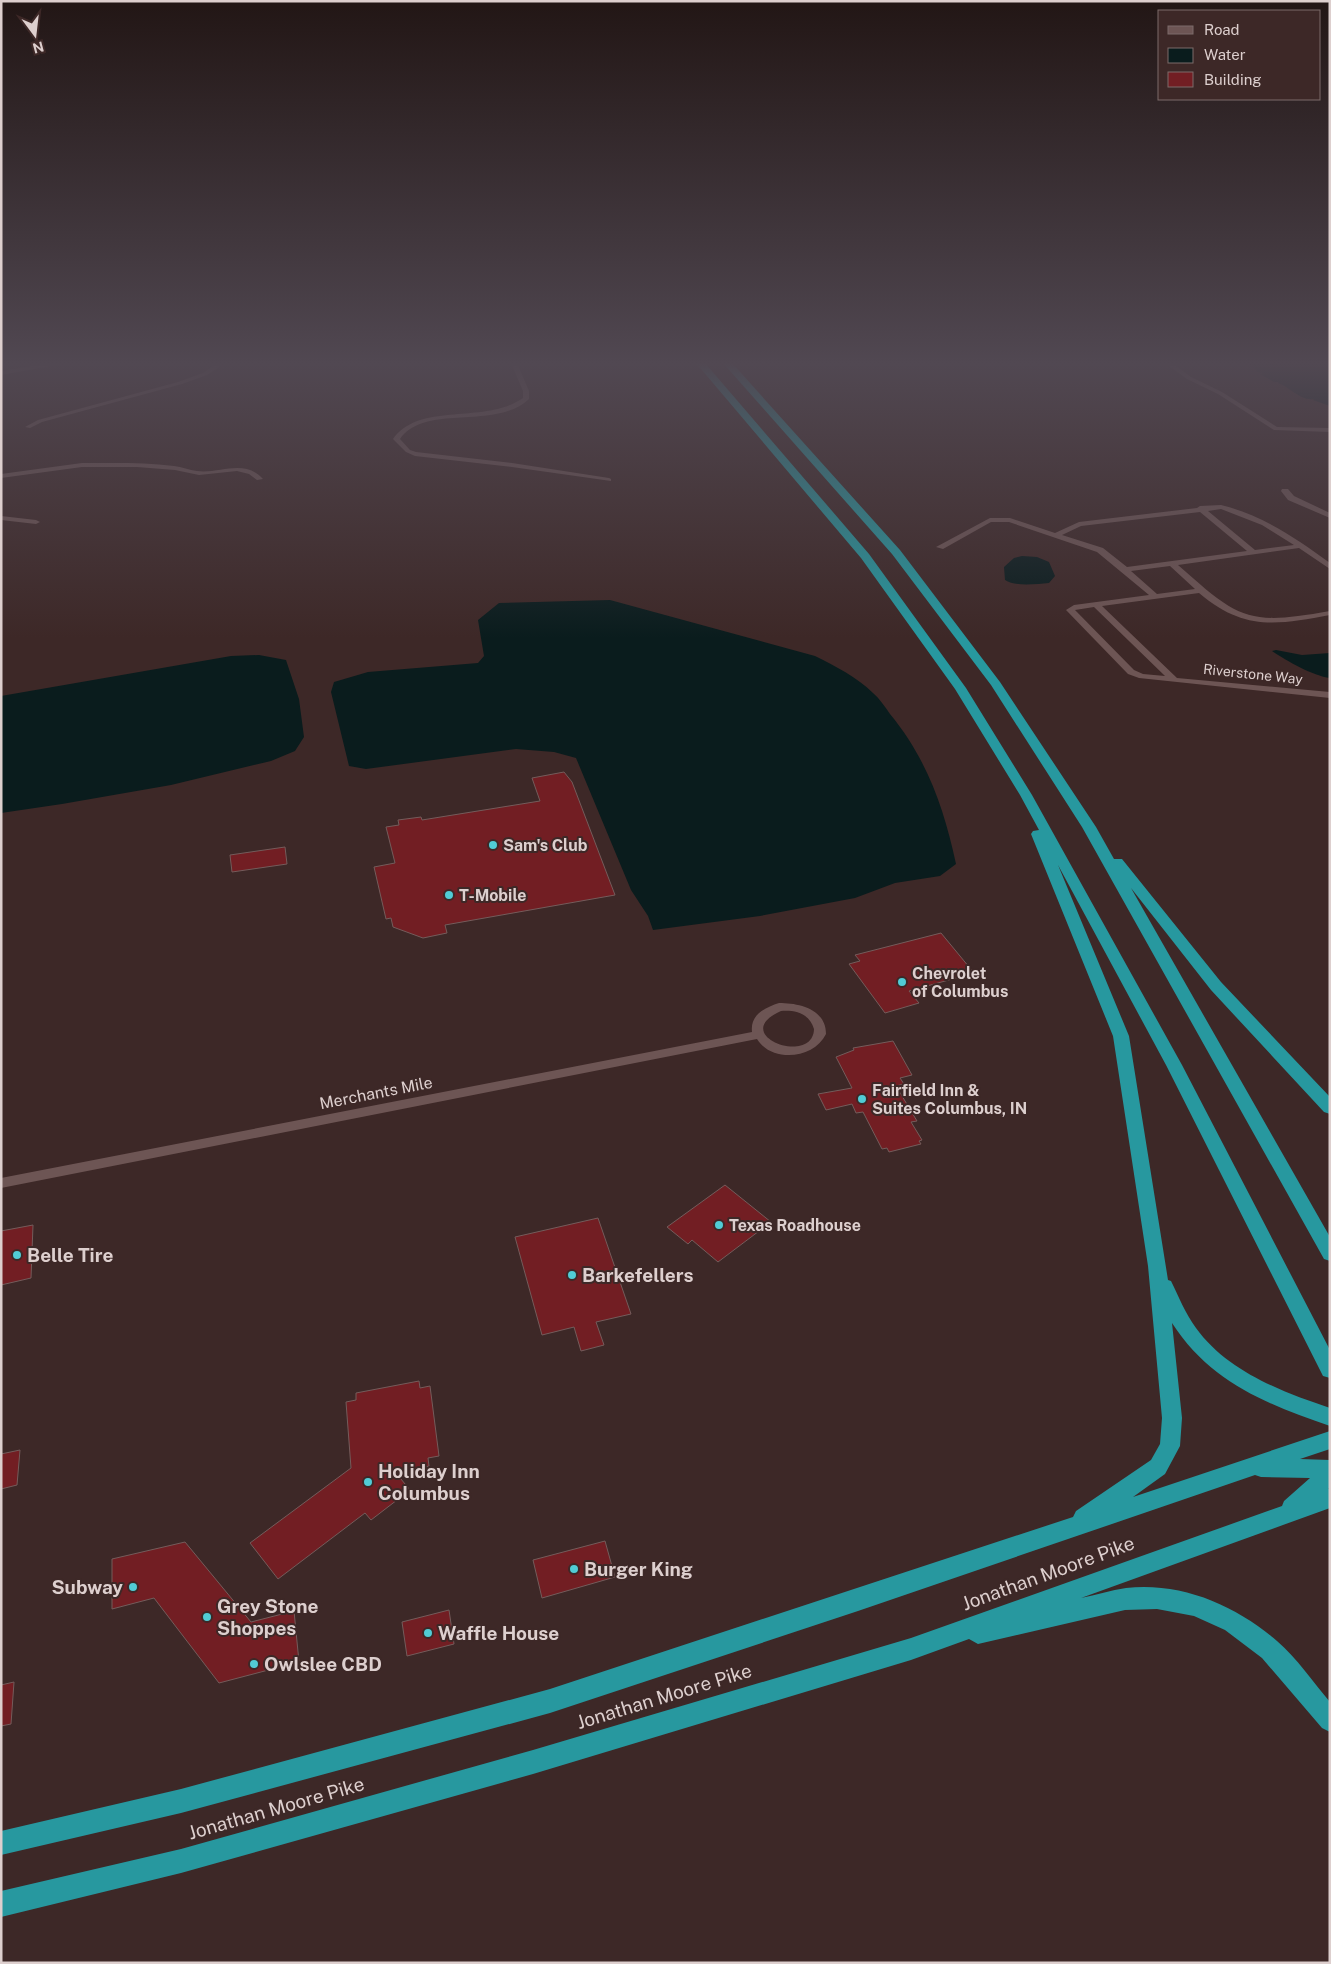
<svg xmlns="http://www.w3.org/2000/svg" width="1331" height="1964" font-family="'Public Sans',sans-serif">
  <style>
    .water { fill: #0a1c1d }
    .building { fill: #721e23; stroke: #745c5b }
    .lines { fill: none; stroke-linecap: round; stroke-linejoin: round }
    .street { fill: #6d5554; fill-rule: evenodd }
    .highway { fill: #27989f; fill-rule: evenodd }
    .poi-dot { fill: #51ccd5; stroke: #3d2827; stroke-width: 2 }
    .labels { text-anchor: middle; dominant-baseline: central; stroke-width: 4; stroke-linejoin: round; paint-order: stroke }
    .far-street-label { font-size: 14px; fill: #ddcfce; stroke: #3d2827 }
    .poi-label { font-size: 16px; font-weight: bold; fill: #ddcfce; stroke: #3d2827; text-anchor: start }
    .street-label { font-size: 16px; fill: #ddcfce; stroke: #3d2827 }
    .near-poi-label { font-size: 19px; font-weight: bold; fill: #ddcfce; stroke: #3d2827; text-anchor: start }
    .near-street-label { font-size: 19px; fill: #ddcfce; stroke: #3d2827 }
  </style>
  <rect width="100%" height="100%" fill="#3d2827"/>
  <path class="water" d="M1249,363H1330V406L1313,400L1314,399C1300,401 1290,387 1278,383L1279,382H1274L1260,374L1265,373L1258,372Z
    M1022,556L1037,557L1049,562L1055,576L1049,583C1036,584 1016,587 1005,580L1004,567L1014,558Z
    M610,600L815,656C835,666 857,677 873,693C880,699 885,707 890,714C927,759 944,808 956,864L940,876L895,883L855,898L760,916L653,930L648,916L631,890L576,758L554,752L516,749L366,769L349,766L331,692L334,682L368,672L478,663L484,656L478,620L499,603Z
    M1276,650L1302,655L1330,653V678C1313,676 1287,661 1272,651Z
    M259,655L286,660L299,699L304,737L295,751L271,761L171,785L62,804L1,813V696L231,656Z"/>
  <path class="building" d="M564,772L572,782L615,895L445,925L447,933L423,938L393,927L391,918L386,919L374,867L395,863L386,827L399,825L398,820L421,817L422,820L540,801L532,778Z
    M285,847L287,864L232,872L230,855Z
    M941,933L974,973L909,991L919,1003L885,1013L849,964L860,961L855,955Z
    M893,1041L912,1075L900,1078L904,1084L896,1086L917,1121L911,1122L922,1140L919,1141L921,1144L889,1152L887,1148L882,1149L863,1112L856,1113L852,1104L826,1110L818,1094L852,1088L836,1057L854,1050L853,1048Z
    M725,1185L771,1222L718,1262L692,1240L688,1244L667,1227Z
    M598,1218L631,1314L596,1322L604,1345L581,1351L574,1327L542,1335L515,1237Z
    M33,1225L31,1278L1,1285V1231Z
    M419,1381L420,1388L430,1386L439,1456L428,1458L429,1466L396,1473L410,1490L371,1520L365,1513L278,1579L250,1543L351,1468L346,1402L356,1400V1393Z
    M20,1450L17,1485L1,1489V1454Z
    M605,1541L615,1577L542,1598L533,1560Z
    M185,1542L251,1622L294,1611L299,1662L219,1683L154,1598L112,1609V1559Z
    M449,1610L454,1644L407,1656L402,1622Z
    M14,1682L11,1724L1,1726V1685Z"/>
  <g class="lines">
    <path class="street" d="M51,363H68L1,375V371Z
      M214,363H220L218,368L207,375L182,384L42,422L30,428L25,427L38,420L178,382L203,373L213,366Z
      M511,363H517L529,391V399C495,431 426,403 400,439L410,450L416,452L512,463L609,478L611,479V481L512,467L415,456L406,452L393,439C420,401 484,425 523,398V391Z
      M1165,363H1172L1191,377L1222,392L1277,427L1330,428V432L1274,430L1218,394L1187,379Z
      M82,463C113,463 144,462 174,466C182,467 189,470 197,471C220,474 244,458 263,479L257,480L249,474L237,471L199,475L175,470L137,467H82L1,478V474Z
      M1282,489H1288L1294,496L1330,513V518L1288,500L1281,491Z
      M1221,505C1262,515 1296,538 1330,563V569L1299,548L1178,565C1239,619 1247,626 1330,611V615C1276,625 1244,631 1199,593L1102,606L1177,678L1330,692V698L1139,678L1128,674L1066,610L1074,605L1149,595L1097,552L1009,522H991L943,549L936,547L990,518H1010L1055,533L1079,522L1197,508L1200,506ZM1221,509L1262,525L1294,545L1255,550L1208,511ZM1200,512L1247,551L1127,567L1103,548L1062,535L1081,526ZM1170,566L1195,589L1157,594L1131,571ZM1094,607L1165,676L1143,674L1134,670L1075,610Z
      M1,516L36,520L40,522L36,524L1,520Z
      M779,1003C799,1003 826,1009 826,1034C814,1059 772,1063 757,1039L1,1188V1178L752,1032C750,1015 764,1008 779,1003ZM781,1011C795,1010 809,1013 814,1029C813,1067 727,1035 781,1011Z"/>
    <path class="highway" d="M696,363H705L869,554L966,688L1032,795L1182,1065L1330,1350V1378L1323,1376L1166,1065L1058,865L1129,1036L1168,1280L1171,1281C1179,1297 1185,1313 1196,1328C1227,1371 1282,1392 1330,1408V1426C1266,1404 1210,1382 1172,1323L1182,1418L1180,1446L1165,1474L1133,1497L1330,1431V1449L1300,1459L1330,1460V1487L1328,1489L1330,1488V1508L1081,1598C1096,1595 1111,1590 1126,1588C1182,1582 1235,1605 1277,1641C1297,1658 1313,1682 1330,1702V1732L1322,1728L1262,1658L1225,1630L1194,1616L1157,1609L1125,1610L978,1644L969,1639L911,1660L533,1774L181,1873L1,1917V1891L181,1849L533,1750L911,1638L1282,1506L1284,1501L1310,1478L1261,1477L1255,1475L858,1611L550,1713L181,1813L1,1855V1831L181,1789L550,1689L1073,1517L1076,1511L1151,1460L1160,1444L1162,1418L1148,1266L1113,1036L1031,834L1033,831L1039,830L1020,795L955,689L861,558Z
      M723,363H732L900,550L1000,682L1096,827L1114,859H1122L1221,982L1330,1097V1114L1324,1112L1211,990L1131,888L1330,1237V1261L1324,1259L1082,827L991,685L892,554Z"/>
  </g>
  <linearGradient id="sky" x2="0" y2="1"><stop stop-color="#221615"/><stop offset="0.57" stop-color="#514852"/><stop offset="1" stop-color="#514852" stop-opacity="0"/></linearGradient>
  <rect width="1331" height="638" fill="url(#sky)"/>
  <g class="poi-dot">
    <circle cx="493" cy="845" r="5"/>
    <circle cx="449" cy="895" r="5"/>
    <circle cx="902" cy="982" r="5"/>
    <circle cx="862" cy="1099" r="5"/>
    <circle cx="719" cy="1225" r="5"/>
    <circle cx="17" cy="1255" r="5"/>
    <circle cx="572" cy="1275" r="5"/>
    <circle cx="368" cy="1482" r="5"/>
    <circle cx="574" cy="1569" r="5"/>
    <circle cx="133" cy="1587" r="5"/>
    <circle cx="207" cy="1617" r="5"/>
    <circle cx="428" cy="1633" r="5"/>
    <circle cx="254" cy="1664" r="5"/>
  </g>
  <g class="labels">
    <g class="far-street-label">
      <text transform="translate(1253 674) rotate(6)">Riverstone Way</text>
    </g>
    <g class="poi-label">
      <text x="503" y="845">Sam's Club</text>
      <text x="459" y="895">T-Mobile</text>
      <text x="912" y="973">Chevrolet<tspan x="912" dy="18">of Columbus</tspan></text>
      <text x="872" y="1090">Fairfield Inn &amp;<tspan x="872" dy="18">Suites Columbus, IN</tspan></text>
      <text x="729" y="1225">Texas Roadhouse</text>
    </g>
    <g class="street-label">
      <text transform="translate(376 1093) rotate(-11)">Merchants Mile</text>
    </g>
    <g class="near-poi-label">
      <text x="27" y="1255">Belle Tire</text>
      <text x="582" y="1275">Barkefellers</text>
      <text x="378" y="1471">Holiday Inn<tspan x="378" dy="22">Columbus</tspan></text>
      <text x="584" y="1569">Burger King</text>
      <text x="123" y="1587" text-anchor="end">Subway</text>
      <text x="217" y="1606">Grey Stone<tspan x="217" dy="22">Shoppes</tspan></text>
      <text x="438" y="1633">Waffle House</text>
      <text x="264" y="1664">Owlslee CBD</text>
    </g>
    <g class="near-street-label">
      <text transform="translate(1048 1573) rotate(-20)">Jonathan Moore Pike</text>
      <text transform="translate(664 1696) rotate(-17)">Jonathan Moore Pike</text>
      <text transform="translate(276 1808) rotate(-16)">Jonathan Moore Pike</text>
    </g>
  </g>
  <rect width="1331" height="1964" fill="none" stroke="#ddcfce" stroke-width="5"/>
  <rect x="1158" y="10" width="162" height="90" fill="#3d2827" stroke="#7d6b6a"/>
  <rect x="1168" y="26" width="25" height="8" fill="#6d5554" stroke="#7d6b6a"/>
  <text x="1204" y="35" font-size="15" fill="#ddcfce">Road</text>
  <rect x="1168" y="48" width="25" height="15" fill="#0a1c1d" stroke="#7d6b6a"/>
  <text x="1204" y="60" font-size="15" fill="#ddcfce">Water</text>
  <rect x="1168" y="72" width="25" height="15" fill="#721e23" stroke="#7d6b6a"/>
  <text x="1204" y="85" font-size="15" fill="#ddcfce">Building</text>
  <g transform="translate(35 35) rotate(165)" stroke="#3d2827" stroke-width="4" paint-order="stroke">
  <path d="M0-4L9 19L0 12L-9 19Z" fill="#ddcfce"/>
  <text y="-8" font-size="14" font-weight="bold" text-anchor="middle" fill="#ddcfce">N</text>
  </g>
</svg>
